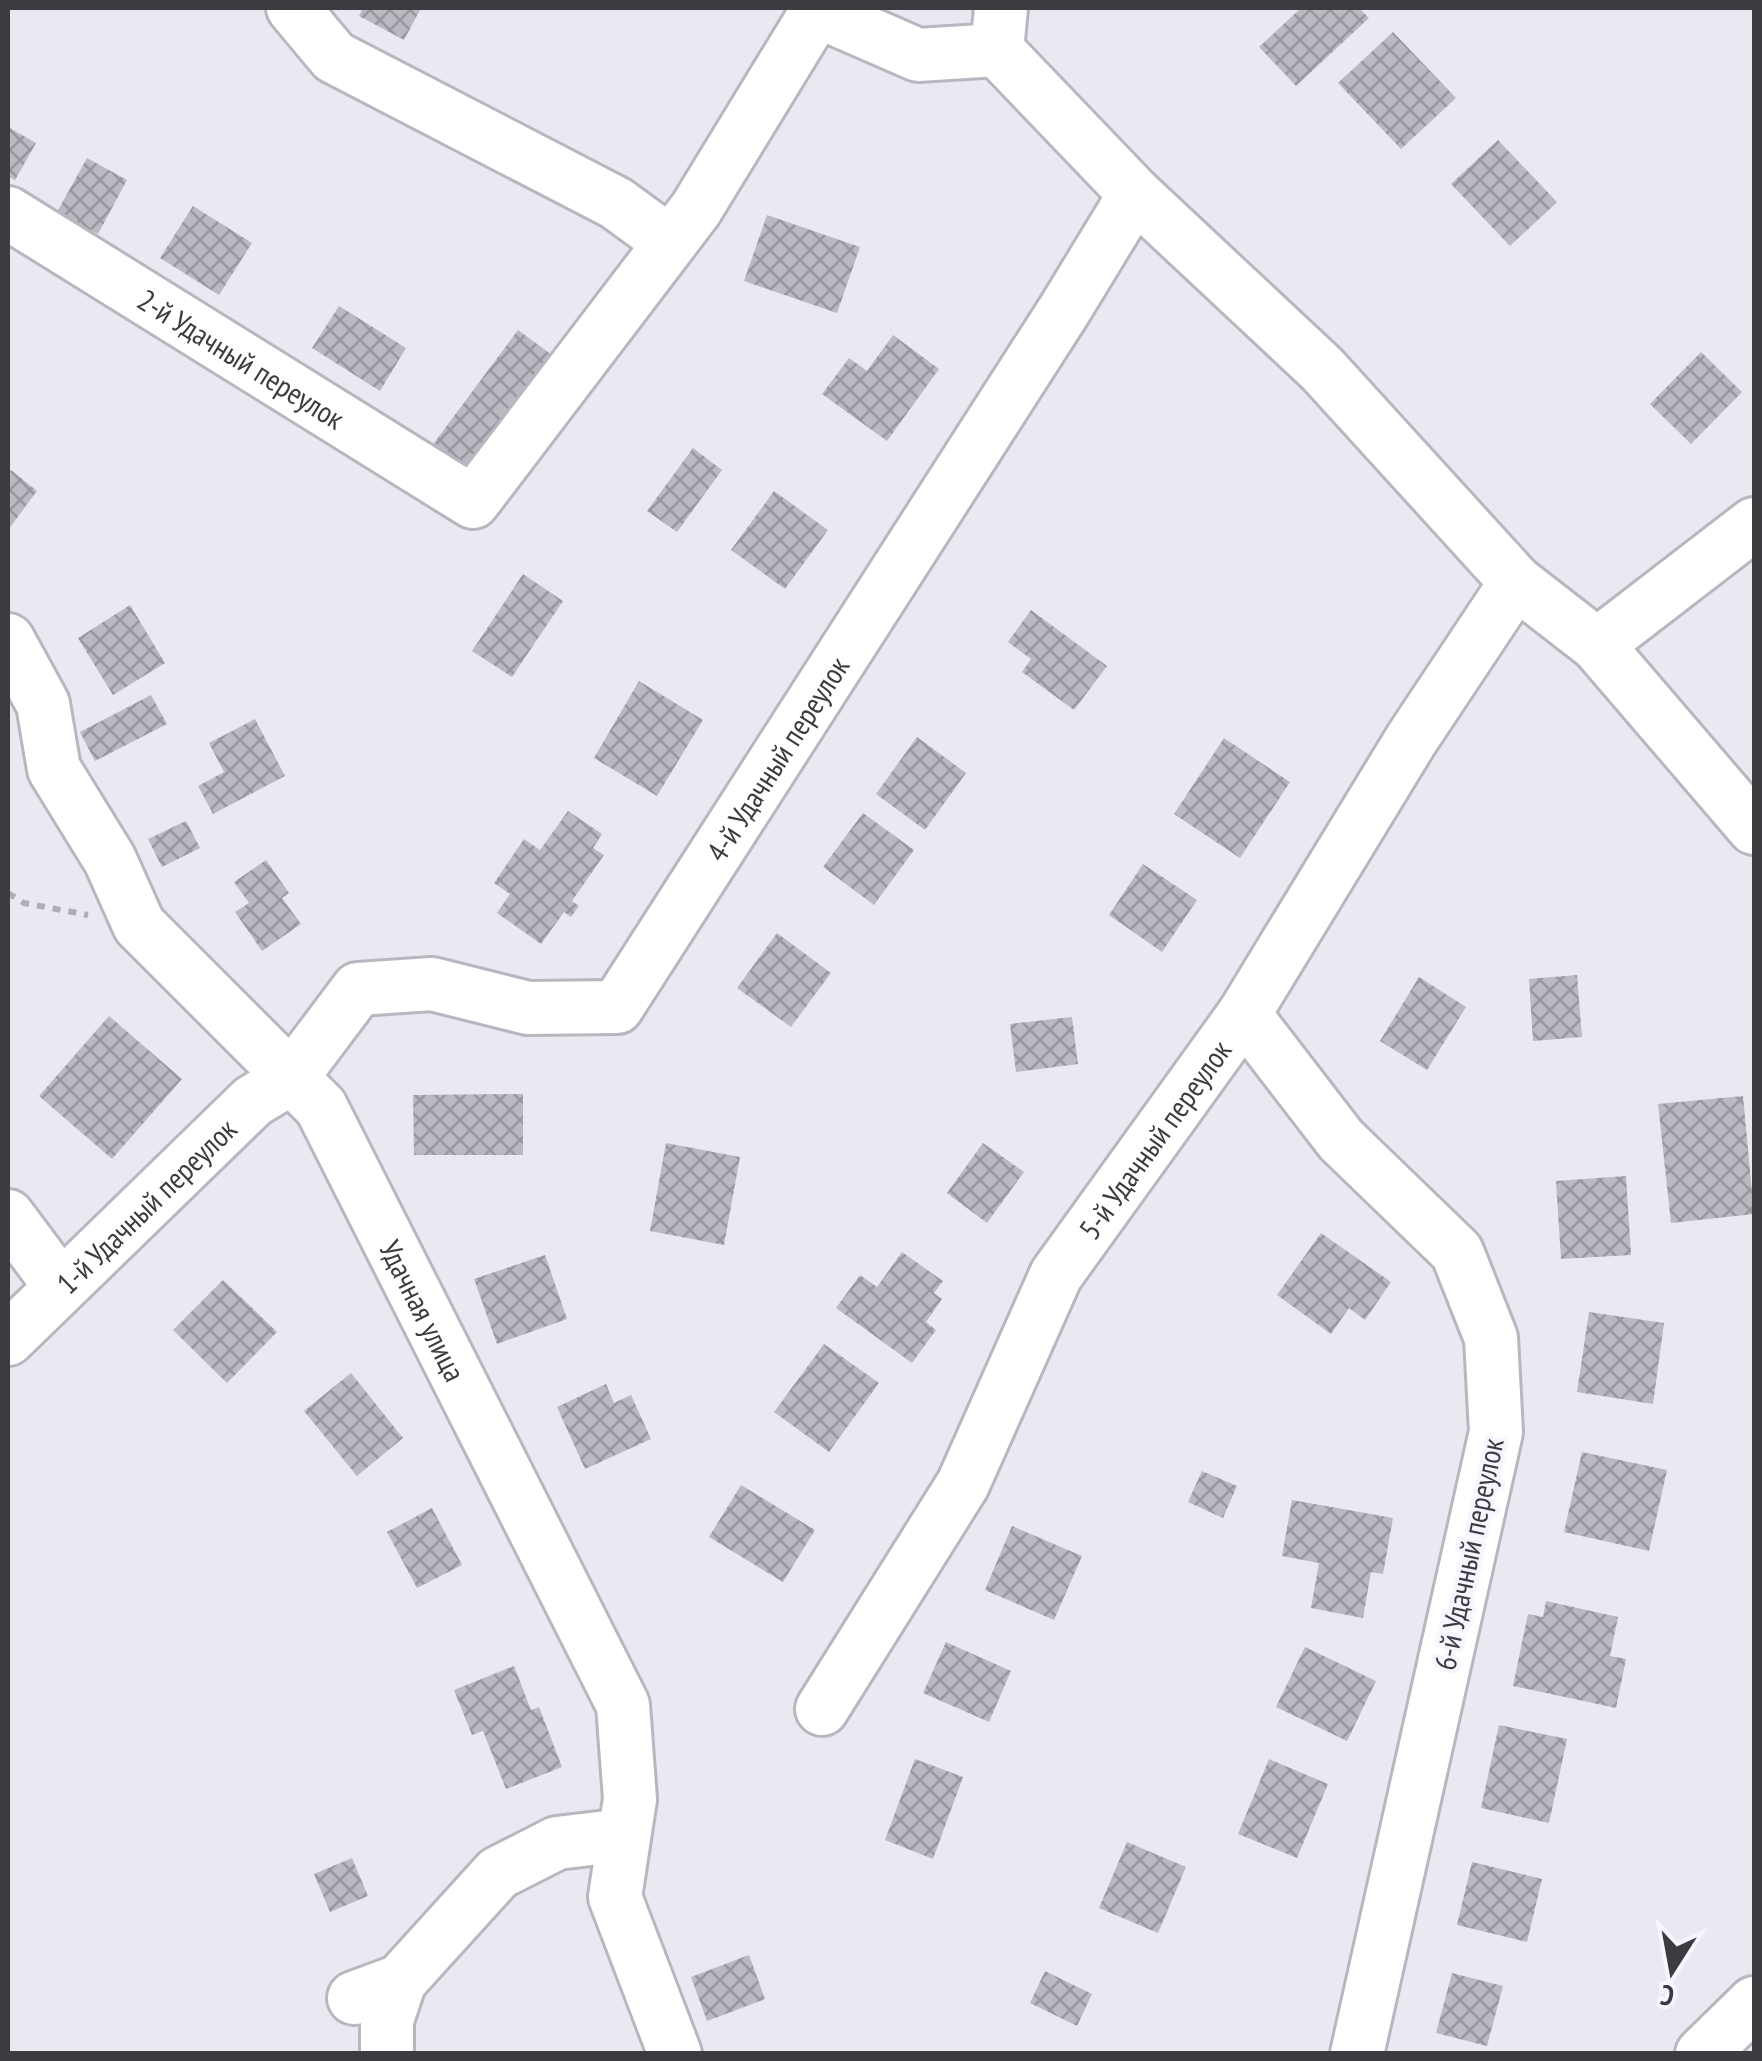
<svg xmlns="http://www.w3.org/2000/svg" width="1762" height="2061" font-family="'PT Sans Narrow',sans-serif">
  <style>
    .building { fill: url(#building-cross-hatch) }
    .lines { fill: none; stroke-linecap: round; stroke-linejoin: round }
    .minor-casing { stroke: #b7b7c0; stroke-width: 58 }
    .path { stroke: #aeaeb5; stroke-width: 6; stroke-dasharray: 8 8; stroke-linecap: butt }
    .minor { stroke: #fff; stroke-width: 52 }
    .labels { text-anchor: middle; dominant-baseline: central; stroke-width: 9; stroke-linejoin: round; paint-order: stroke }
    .street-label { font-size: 30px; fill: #3c3c40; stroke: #f6f6ff }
  </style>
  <defs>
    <pattern id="building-cross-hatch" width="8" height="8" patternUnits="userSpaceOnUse" patternTransform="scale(2.5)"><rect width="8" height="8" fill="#b8b9c1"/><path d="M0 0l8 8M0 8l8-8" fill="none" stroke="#97989e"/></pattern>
  </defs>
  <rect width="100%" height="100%" fill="#e9e9f2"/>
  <path class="building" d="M363,8H421L404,40L359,16Z
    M1301,8H1359L1369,18L1296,86L1259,47Z
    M1393,32L1456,98L1401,149L1338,83Z
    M8,127L36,143L15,180L8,176Z
    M1498,140L1557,202L1510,246L1451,184Z
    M87,158L127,180L98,234L57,212Z
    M193,206L252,243L219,295L160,258Z
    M767,215L860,247L837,313L744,281Z
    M339,306L406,348L380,391L312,348Z
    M518,330L552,355L467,468L434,443Z
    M893,335L939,369L887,441L822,394L849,358L867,371Z
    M1701,352L1742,392L1691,444L1650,404Z
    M693,448L722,470L677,532L647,511Z
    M11,470L37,491L8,530V475Z
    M774,491L828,530L785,589L731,550Z
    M523,574L563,601L512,677L472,651Z
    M130,605L165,663L113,695L78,638Z
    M1031,610L1107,666L1074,710L1022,672L1031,659L1008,642Z
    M639,681L703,720L657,796L594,758Z
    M151,695L167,724L95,761L80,732Z
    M255,719L285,776L213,814L198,786L224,772L209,743Z
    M917,737L966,773L925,830L876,794Z
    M1224,738L1290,782L1240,858L1174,814Z
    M568,811L602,834L593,848L604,855L572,901L579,906L571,917L564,912L541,944L497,913L510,894L494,883L524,839L540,850Z
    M863,813L914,850L874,905L823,867Z
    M186,821L200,848L162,867L148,839Z
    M266,860L289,893L282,898L301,924L262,951L235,912L249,903L234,882Z
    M1143,864L1197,900L1162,952L1109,915Z
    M777,933L831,973L791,1027L737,988Z
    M1577,975L1582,1037L1533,1041L1529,979Z
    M1419,977L1466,1007L1427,1070L1380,1041Z
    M109,1016L182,1079L112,1159L39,1096Z
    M1072,1017L1078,1064L1016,1072L1010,1024Z
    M523,1094V1155H414L413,1095Z
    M1743,1096L1754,1214L1671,1223L1658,1104Z
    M666,1143L740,1157L724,1245L650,1231Z
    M983,1143L1024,1172L987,1223L947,1193Z
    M1626,1176L1631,1255L1561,1259L1556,1181Z
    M1321,1233L1391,1282L1365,1320L1349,1308L1331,1334L1277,1295Z
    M902,1252L943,1281L934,1293L942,1299L926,1322L936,1330L912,1363L836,1308L860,1275L877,1287Z
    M545,1255L567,1319L497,1344L474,1279Z
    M223,1280L277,1332L227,1383L173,1330Z
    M1589,1312L1664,1323L1653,1404L1577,1392Z
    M824,1344L879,1383L829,1452L774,1412Z
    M351,1373L403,1438L357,1476L304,1411Z
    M606,1384L614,1403L631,1395L651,1439L585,1469L557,1407Z
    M1582,1452L1667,1470L1649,1551L1564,1532Z
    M1202,1471L1237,1486L1223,1518L1188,1502Z
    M741,1485L815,1530L783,1582L709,1537Z
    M1292,1500L1393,1518L1383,1574L1371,1572L1363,1618L1311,1608L1319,1563L1282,1556Z
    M432,1508L462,1565L417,1588L387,1532Z
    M1012,1526L1082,1556L1054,1620L985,1590Z
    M1546,1601L1618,1617L1610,1656L1626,1659L1616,1708L1513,1686L1528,1614L1543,1617Z
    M946,1642L1011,1671L989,1722L923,1693Z
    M1305,1647L1376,1681L1347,1741L1276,1707Z
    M514,1666L531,1710L539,1707L562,1767L506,1789L483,1731L472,1735L454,1690Z
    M1499,1725L1567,1739L1549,1823L1481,1808Z
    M915,1759L963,1777L933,1859L885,1840Z
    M1269,1759L1328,1784L1297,1858L1238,1834Z
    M1127,1842L1186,1867L1158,1933L1099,1908Z
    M352,1858L368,1896L330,1912L314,1874Z
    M1472,1862L1542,1879L1527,1942L1457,1925Z
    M749,1955L765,1999L707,2021L691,1977Z
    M1045,1971L1092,1994L1077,2026L1030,2003Z
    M1452,1973L1503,1986L1487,2046L1436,2033Z"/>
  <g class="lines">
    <g class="minor-casing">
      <g id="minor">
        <path d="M293,8L334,57L616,203L668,241"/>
        <path d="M997,50L1135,194L1322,369L1516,582L1597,645L1754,828"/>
        <path id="s1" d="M8,213L473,502L696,209L817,11L918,55L997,50L1001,8"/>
        <path id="s2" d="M8,640L43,704L54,769L110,860L139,925L321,1107L623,1705L630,1799L615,1897L675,2054"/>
        <path d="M1597,645L1754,524"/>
        <path d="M1244,1014L1341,1140L1457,1252L1491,1338L1496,1432L1357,2054"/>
        <path d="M8,1216L61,1287"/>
        <path id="s3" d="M8,1339L253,1101L291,1078L358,989L432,984L528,1008L617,1007L1065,309L1135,194"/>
        <path id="s4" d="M822,1709L963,1484L1056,1275L1244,1014L1411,740L1516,582"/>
        <path d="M354,1998L400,1981L498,1873L557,1843L624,1835"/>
        <path d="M387,2054V2020L400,1981"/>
        <path d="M1702,2054L1754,2003"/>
      </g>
    </g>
    <path class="path" d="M8,893L24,903L88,915"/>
    <use href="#minor" class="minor"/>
  </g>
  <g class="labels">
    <g class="street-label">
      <text stroke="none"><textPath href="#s1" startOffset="275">2-й Удачный переулок</textPath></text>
      <text stroke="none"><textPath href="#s3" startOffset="1055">4-й Удачный переулок</textPath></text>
      <text stroke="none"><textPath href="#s4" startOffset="662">5-й Удачный переулок</textPath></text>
      <text stroke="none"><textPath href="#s3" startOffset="192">1-й Удачный переулок</textPath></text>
      <text stroke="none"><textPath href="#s2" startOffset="802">Удачная улица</textPath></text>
      <text transform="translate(1468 1554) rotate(-78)">6-й Удачный переулок</text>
    </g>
  </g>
  <rect width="1762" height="2061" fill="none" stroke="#3c3c40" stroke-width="20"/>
  <g transform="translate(1672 1971) rotate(191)" stroke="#f6f6ff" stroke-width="8" paint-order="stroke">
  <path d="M0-8L18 38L0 25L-18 38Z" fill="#3c3c40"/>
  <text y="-15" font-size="28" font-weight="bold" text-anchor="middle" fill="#3c3c40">С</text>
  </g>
</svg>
